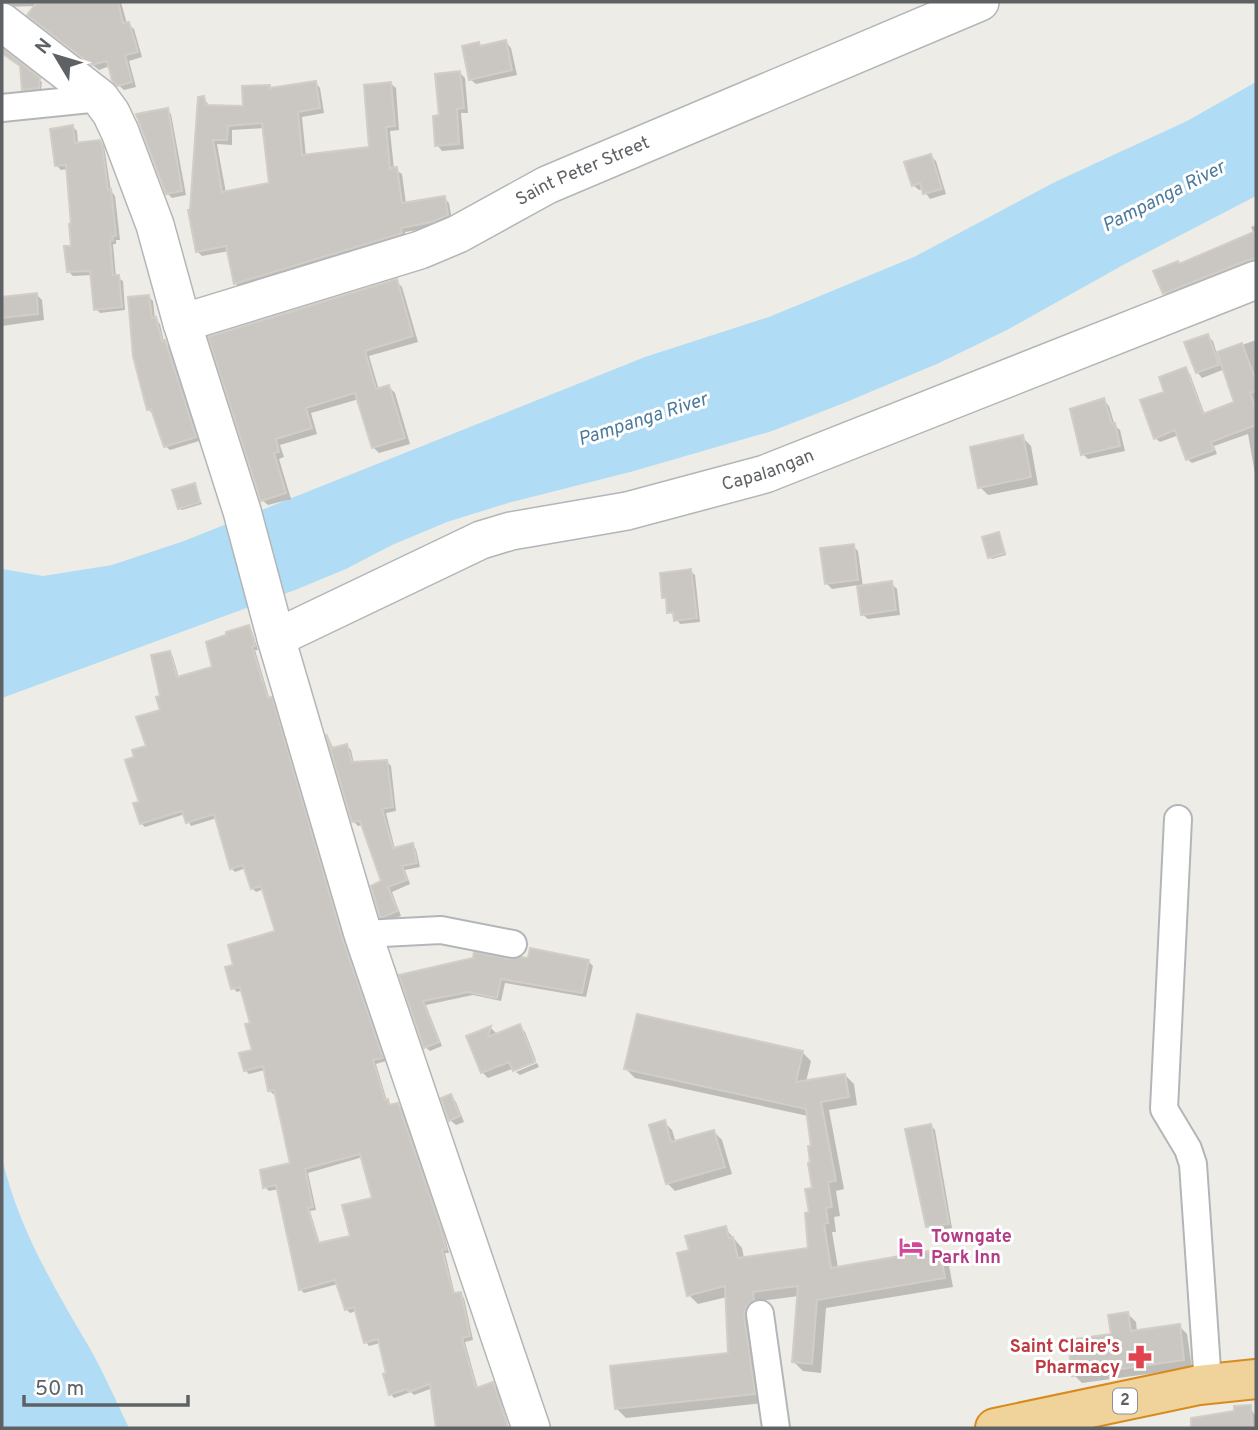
<svg xmlns="http://www.w3.org/2000/svg" width="1258" height="1430" font-family="Overpass,sans-serif">
  <style>
    .water { fill: #b0ddf5 }
    .shadow { fill: #0003; fill-rule: evenodd }
    .building { fill: #cac7c3; stroke: #d2cdc5; stroke-width: 2; fill-rule: evenodd }
    .lines { fill: none; stroke-linecap: round; stroke-linejoin: round }
    .street-casing { stroke: #b3b6b9; stroke-width: 30 }
    .secondary-casing { stroke: #b3b6b9; stroke-width: 40 }
    .highway-casing { stroke: #d88b1d; stroke-width: 42 }
    .street { stroke: #fff; stroke-width: 26 }
    .secondary { stroke: #fff; stroke-width: 37 }
    .highway { stroke: #f0d29b; stroke-width: 38 }
    .labels { text-anchor: middle; dominant-baseline: central; stroke-width: 6; stroke-linejoin: round; paint-order: stroke }
    .shield { fill: #fff; stroke: #8e9193; stroke-width: 2 }
    .shield-label { font-size: 16px; font-weight: bold; fill: #5e6265 }
    .street-label { font-size: 18px; fill: #5e6265; stroke: #fff }
    .hotel-label { font-size: 18px; font-weight: bold; fill: #b23c85; stroke: #fff; text-anchor: start }
    .health-label { font-size: 18px; font-weight: bold; fill: #be3a42; stroke: #fff; text-anchor: end }
    .water-label { font-size: 19px; font-style: italic; fill: #4b7a9c; stroke: #fff }
  </style>
  <rect width="100%" height="100%" fill="#eeece6"/>
  <path class="water" d="M1256,82V196L1123,265L1007,330L939,363L844,403L772,431L634,471L508,503L447,522L392,545L346,569L295,590L2,698V569L43,576L112,565L184,541L645,357L769,317L914,257L1055,182L1187,121Z
    M2,1158C19,1230 52,1283 89,1347C104,1373 116,1401 129,1428H2Z"/>
  <path class="shadow" d="M2,2H121L127,24L134,29L142,57L129,61L136,87L124,90L113,80L110,66L99,70L35,20L36,6L2,7Z
    M506,42L511,48L517,75L476,84L470,79L479,44L482,48Z
    M459,72L465,78L468,113H461L464,149L442,151L437,145L441,117Z
    M39,80L42,82L41,90L25,92L23,89Z
    M315,82L320,88L324,113L302,117L306,157L370,148L390,83L396,88L399,130L390,131L394,169L402,174L406,204L444,198L449,203L452,220L438,227L405,232L406,238L240,288L235,283L229,251L202,256L197,251L204,98L210,107L245,108L269,87L272,90ZM264,128L271,185L226,193L217,144L232,145V130Z
    M167,110L171,114L186,195L172,198L167,193Z
    M73,127L77,131L78,144L100,141L104,146L111,191L115,196L120,240H116V244H113L116,277L123,281L125,310L100,313L96,309L92,275L73,276L68,271L73,247V225L68,169L61,170L56,165Z
    M931,156L936,161L946,194L930,199L923,189L919,190L913,185Z
    M1256,225V264L1169,298L1164,293L1180,265L1254,234L1251,227Z
    M396,281L402,287L418,342L369,356L379,390L389,387L395,393L410,444L379,453L373,447L359,399L311,413L317,434L280,445L284,457L279,459L291,499L268,505L262,500L211,338Z
    M36,294L42,300L44,320L2,326V299Z
    M149,297L153,301L155,319L160,324L164,342L169,346L199,441L170,450L165,446L153,414L148,409Z
    M1207,336L1213,341L1217,354L1256,340V480L1248,434L1214,446L1217,454L1192,463L1187,459L1179,435L1160,442L1155,438L1166,393L1185,369L1190,374L1205,415L1237,403L1225,369L1202,378L1197,372Z
    M1103,400L1109,406L1115,426L1120,430L1125,451L1088,459L1083,454Z
    M1022,437L1031,446L1038,485L988,495L980,487Z
    M194,485L202,504L182,510L179,508Z
    M999,534L1006,555L992,559L990,557Z
    M853,546L858,551L863,587L891,583L897,589L900,615L868,619L862,614L859,585L832,589L826,583Z
    M690,571L695,575L700,622L680,624L675,616L669,612L668,601L664,597Z
    M249,627L252,631L258,650H255L270,700L275,703L346,945L386,1061L376,1064L387,1101L392,1106L398,1105L402,1108L443,1231L449,1253H445L455,1295L460,1294L464,1298L473,1340L465,1342L478,1389L493,1384L497,1388L509,1428H437L433,1388L414,1395L411,1392L394,1398L391,1394L380,1343L369,1346L366,1342L356,1311L350,1313L346,1309L338,1284L304,1293L300,1289L279,1189L269,1191L265,1187L292,1165L276,1094H273L270,1091L265,1070L249,1074L245,1070L254,1051L252,1024L243,990L237,992L233,988L235,966L278,932L264,889L256,892L252,888L246,868L235,872L231,868L217,818L191,826L185,814L145,827L141,823L136,758L148,747L162,711L170,653L173,657L179,678L214,668ZM363,1157L374,1199L352,1237L320,1244L310,1211L316,1210L308,1173Z
    M330,740L334,750L347,746L351,750L354,764L386,761L391,766L396,811L386,813L395,849L412,845L416,849L420,867L405,870L410,884L392,892L401,916L386,921L382,916L383,882L363,825L358,826L354,822Z
    M510,961L589,962L593,966L586,997L505,983L501,1001L473,995L426,1005L442,1046L430,1051L425,1047L401,976Z
    M519,1027L525,1032L536,1060L488,1078L482,1072L468,1037L491,1028L496,1033L495,1037Z
    M802,1052L811,1061L806,1082L845,1075L854,1084L857,1105L829,1110L844,1189L836,1191L840,1216L834,1217L836,1232H832L838,1268L939,1251L948,1260L953,1287L826,1308L821,1373L803,1371L794,1362L799,1296L761,1301L763,1403L626,1418L617,1409L729,1355L727,1297L698,1304L689,1295L691,1251L725,1228L742,1248L744,1258L810,1249L814,1189L813,1147L808,1116L635,1078L626,1069Z
    M537,1063L539,1067L520,1075L516,1072Z
    M450,1096L456,1102L464,1122L456,1125L450,1120Z
    M664,1122L672,1130L676,1143L714,1132L722,1140L732,1174L675,1191L667,1183Z
    M931,1126L935,1130L952,1228L932,1231L928,1227Z
    M1128,1314L1136,1322L1137,1332L1179,1326L1187,1334L1192,1368L1082,1383L1074,1375L1113,1335Z
    M1250,1407L1256,1417V1428H1194L1204,1427Z"/>
  <path class="building" d="M37,2H118L123,23L129,22L138,52L125,55L132,82L117,86L112,80L107,61L92,65L27,15Z
    M506,40L512,70L469,80L462,46L479,42L480,46Z
    M2,48L40,78L39,88L22,90L20,66L2,53Z
    M460,71L464,108L457,109L459,144L435,146L433,116L439,115L435,74Z
    M316,81L320,108L298,112L302,155L369,147L364,85L391,82L395,126L386,127L390,168L397,167L402,203L445,196L448,215L432,222L401,228L402,233L234,284L226,246L196,252L188,210H190L198,97L204,96L206,105L243,106L242,86L270,85V88ZM262,123L269,183L222,192L213,140H227L228,126Z
    M168,108L182,191L166,194L136,114Z
    M73,125L75,143L100,140L102,144L108,190L111,189L116,236H112L113,240L110,241L113,275H119L122,307L94,310L90,271L67,272L64,246H71L69,224H71L66,165L55,166L50,129Z
    M931,154L942,189L923,194L920,183L912,186L904,162Z
    M1256,231V259L1248,260L1163,294L1153,271L1178,261L1179,264Z
    M397,279L413,336L365,351L376,389L389,385L405,438L372,448L355,393L306,408L312,428L276,439L279,452L274,453L286,493L261,501L208,337Z
    M37,293L38,314L2,318V297Z
    M149,295L152,318L156,317L162,341L165,340L196,437L164,447L151,409L147,410L133,356L128,297Z
    M1208,334L1219,365L1196,373L1184,342Z
    M1242,343L1256,381V391L1250,393L1256,409V425L1211,442L1214,450L1186,460L1175,430L1154,439L1140,400L1164,392L1159,377L1186,367L1203,414L1234,402L1217,352Z
    M1104,398L1112,424L1115,423L1120,446L1081,455L1070,409Z
    M1023,435L1031,477L978,488L970,447Z
    M195,483L200,502L178,509L172,490Z
    M999,532L1005,553L988,558L982,537Z
    M854,544L858,580L825,584L820,548Z
    M691,569L697,618L674,621L673,612L667,613L666,598H662L660,573Z
    M892,581L896,610L861,615L857,586Z
    M249,625L255,646L252,647L268,698L272,697L343,940L383,1058L373,1060L385,1100L388,1099L389,1105L398,1103L440,1226L446,1249L442,1250L453,1293L461,1292L470,1336L462,1338L476,1388L493,1382L508,1428H436L430,1384L409,1392L407,1389L389,1395L383,1374L386,1373L378,1339L364,1343L354,1307L345,1310L335,1280L299,1290L276,1185L263,1188L260,1170L290,1163L274,1090L268,1091L263,1066L244,1071L239,1053L252,1050L245,1024L250,1023L240,987L231,989L225,967L233,965L228,945L275,931L261,886L251,889L243,865L230,869L214,814L186,823L182,811L140,824L133,803L139,802L125,760L134,757L132,750L146,746L136,717L160,710L156,697L160,696L151,655L170,651L177,677L212,667L206,642L226,635V632ZM360,1154L372,1198L342,1205L350,1236L318,1243L308,1208L313,1207L305,1169Z
    M326,734L332,748L347,744L352,762L387,760L393,807L382,809L393,848L413,843L417,863L402,866L407,880L388,887L398,911L383,917H380L371,886L381,881L360,821L352,822Z
    M530,948L589,960L582,993L501,979L497,998L468,992L423,1001L439,1042L424,1048L399,975L473,958L474,952L510,959L521,957L528,958Z
    M637,1014L803,1051L796,1082L845,1074L849,1097L821,1102L836,1181L828,1182L832,1207L826,1208L828,1223L824,1224L831,1268L940,1249L945,1278L817,1300L812,1364L792,1362L798,1286L753,1292L754,1300L746,1307L744,1316L755,1394L615,1409L610,1366L728,1353L725,1286L687,1296L677,1253L689,1250L685,1236L726,1226L729,1238L733,1237L738,1258L808,1248L805,1213L809,1212L805,1189L812,1188L808,1163L810,1162L808,1146H811L806,1109L624,1069Z
    M520,1024L535,1062L513,1071L509,1062L481,1073L466,1036L491,1026L488,1037Z
    M451,1094L460,1116L449,1121L441,1098Z
    M665,1120L671,1142L714,1130L725,1167L666,1184L649,1125Z
    M931,1124L949,1224L926,1227L905,1129Z
    M1128,1312L1131,1331L1180,1324L1184,1360L1072,1376L1068,1340L1111,1334L1108,1315Z
    M1251,1405L1252,1428H1191V1418L1234,1411V1406Z"/>
  <g class="lines">
    <g class="street-casing">
      <path id="street" d="M2,108L100,98
        M1178,819L1164,1109L1188,1149L1193,1164L1208,1384
        M363,934L441,930L513,944
        M760,1314L776,1428"/>
    </g>
    <g class="secondary-casing">
      <g id="secondary">
        <path d="M2,22L100,98L111,113L120,132L155,225L182,323L242,511L276,638L363,934L531,1428"/>
        <path id="s1" d="M182,323L420,250L458,234L547,185L980,2"/>
        <path id="s2" d="M276,638L481,540L511,531L627,511L765,474L1256,280"/>
      </g>
    </g>
    <g class="highway-casing">
      <path id="highway" d="M995,1428L1199,1385L1256,1379"/>
    </g>
    <use href="#street" class="street"/>
    <use href="#secondary" class="secondary"/>
    <use href="#highway" class="highway"/>
  </g>
  <defs>
    <g id="hotel-bare" transform="scale(1.89)"><path d="M-6-4.5h1.5V1H6V5H4.5V3h-9V5H-6ZM-4 0a1.8 1.8 0 1 1 3.6 0ZM.5 0V-2.5h3Q6-2.5 6 0Z" fill="#d1479c" stroke="#fff" stroke-width="2.5" paint-order="stroke"/></g>
    <g id="pharmacy-bare" transform="scale(1.89)"><path d="M-2-6h4v4h4v4h-4v4h-4v-4h-4v-4h4Z" fill="#e0444e" stroke="#fff" stroke-width="2.5" paint-order="stroke"/></g>
  </defs>
  <g fill-rule="evenodd">
    <use href="#hotel-bare" x="911" y="1247"/>
    <use href="#pharmacy-bare" x="1140" y="1357"/>
  </g>
  <g class="labels">
    <rect class="shield" x="1113" y="1388.5" width="24" height="25" rx="5"/>
    <g class="shield-label">
      <text x="1125" y="1401">2</text>
    </g>
    <g class="street-label">
      <text stroke="none"><textPath href="#s1" startOffset="430">Saint Peter Street</textPath></text>
      <text stroke="none"><textPath href="#s2" startOffset="523">Capalangan</textPath></text>
    </g>
    <g class="hotel-label">
      <text x="931" y="1237">Towngate<tspan x="931" dy="21">Park Inn</tspan></text>
    </g>
    <g class="health-label">
      <text x="1120" y="1347">Saint Claire's<tspan x="1120" dy="21">Pharmacy</tspan></text>
    </g>
    <g class="water-label">
      <text transform="translate(1164 197) rotate(-27)">Pampanga River</text>
      <text transform="translate(643 420) rotate(-18)">Pampanga River</text>
    </g>
  </g>
  <rect width="1258" height="1430" fill="none" stroke="#5e6265" stroke-width="7"/>
  <g transform="translate(56 56) rotate(308)" stroke="#ffffff" stroke-width="5" paint-order="stroke">
  <path d="M0-5L12 26L0 18L-12 26Z" fill="#5e6265"/>
  <text y="-10" font-size="19" font-weight="bold" text-anchor="middle" fill="#5e6265">N</text>
  </g>
  <path d="M24 1395v10h164v-10" fill="none" stroke="#5e6265" stroke-width="3.5"/>
  <text x="35" y="1395" font-size="21" fill="#5e6265" stroke="#ffffff" stroke-width="5" paint-order="stroke">50 m</text>
</svg>
